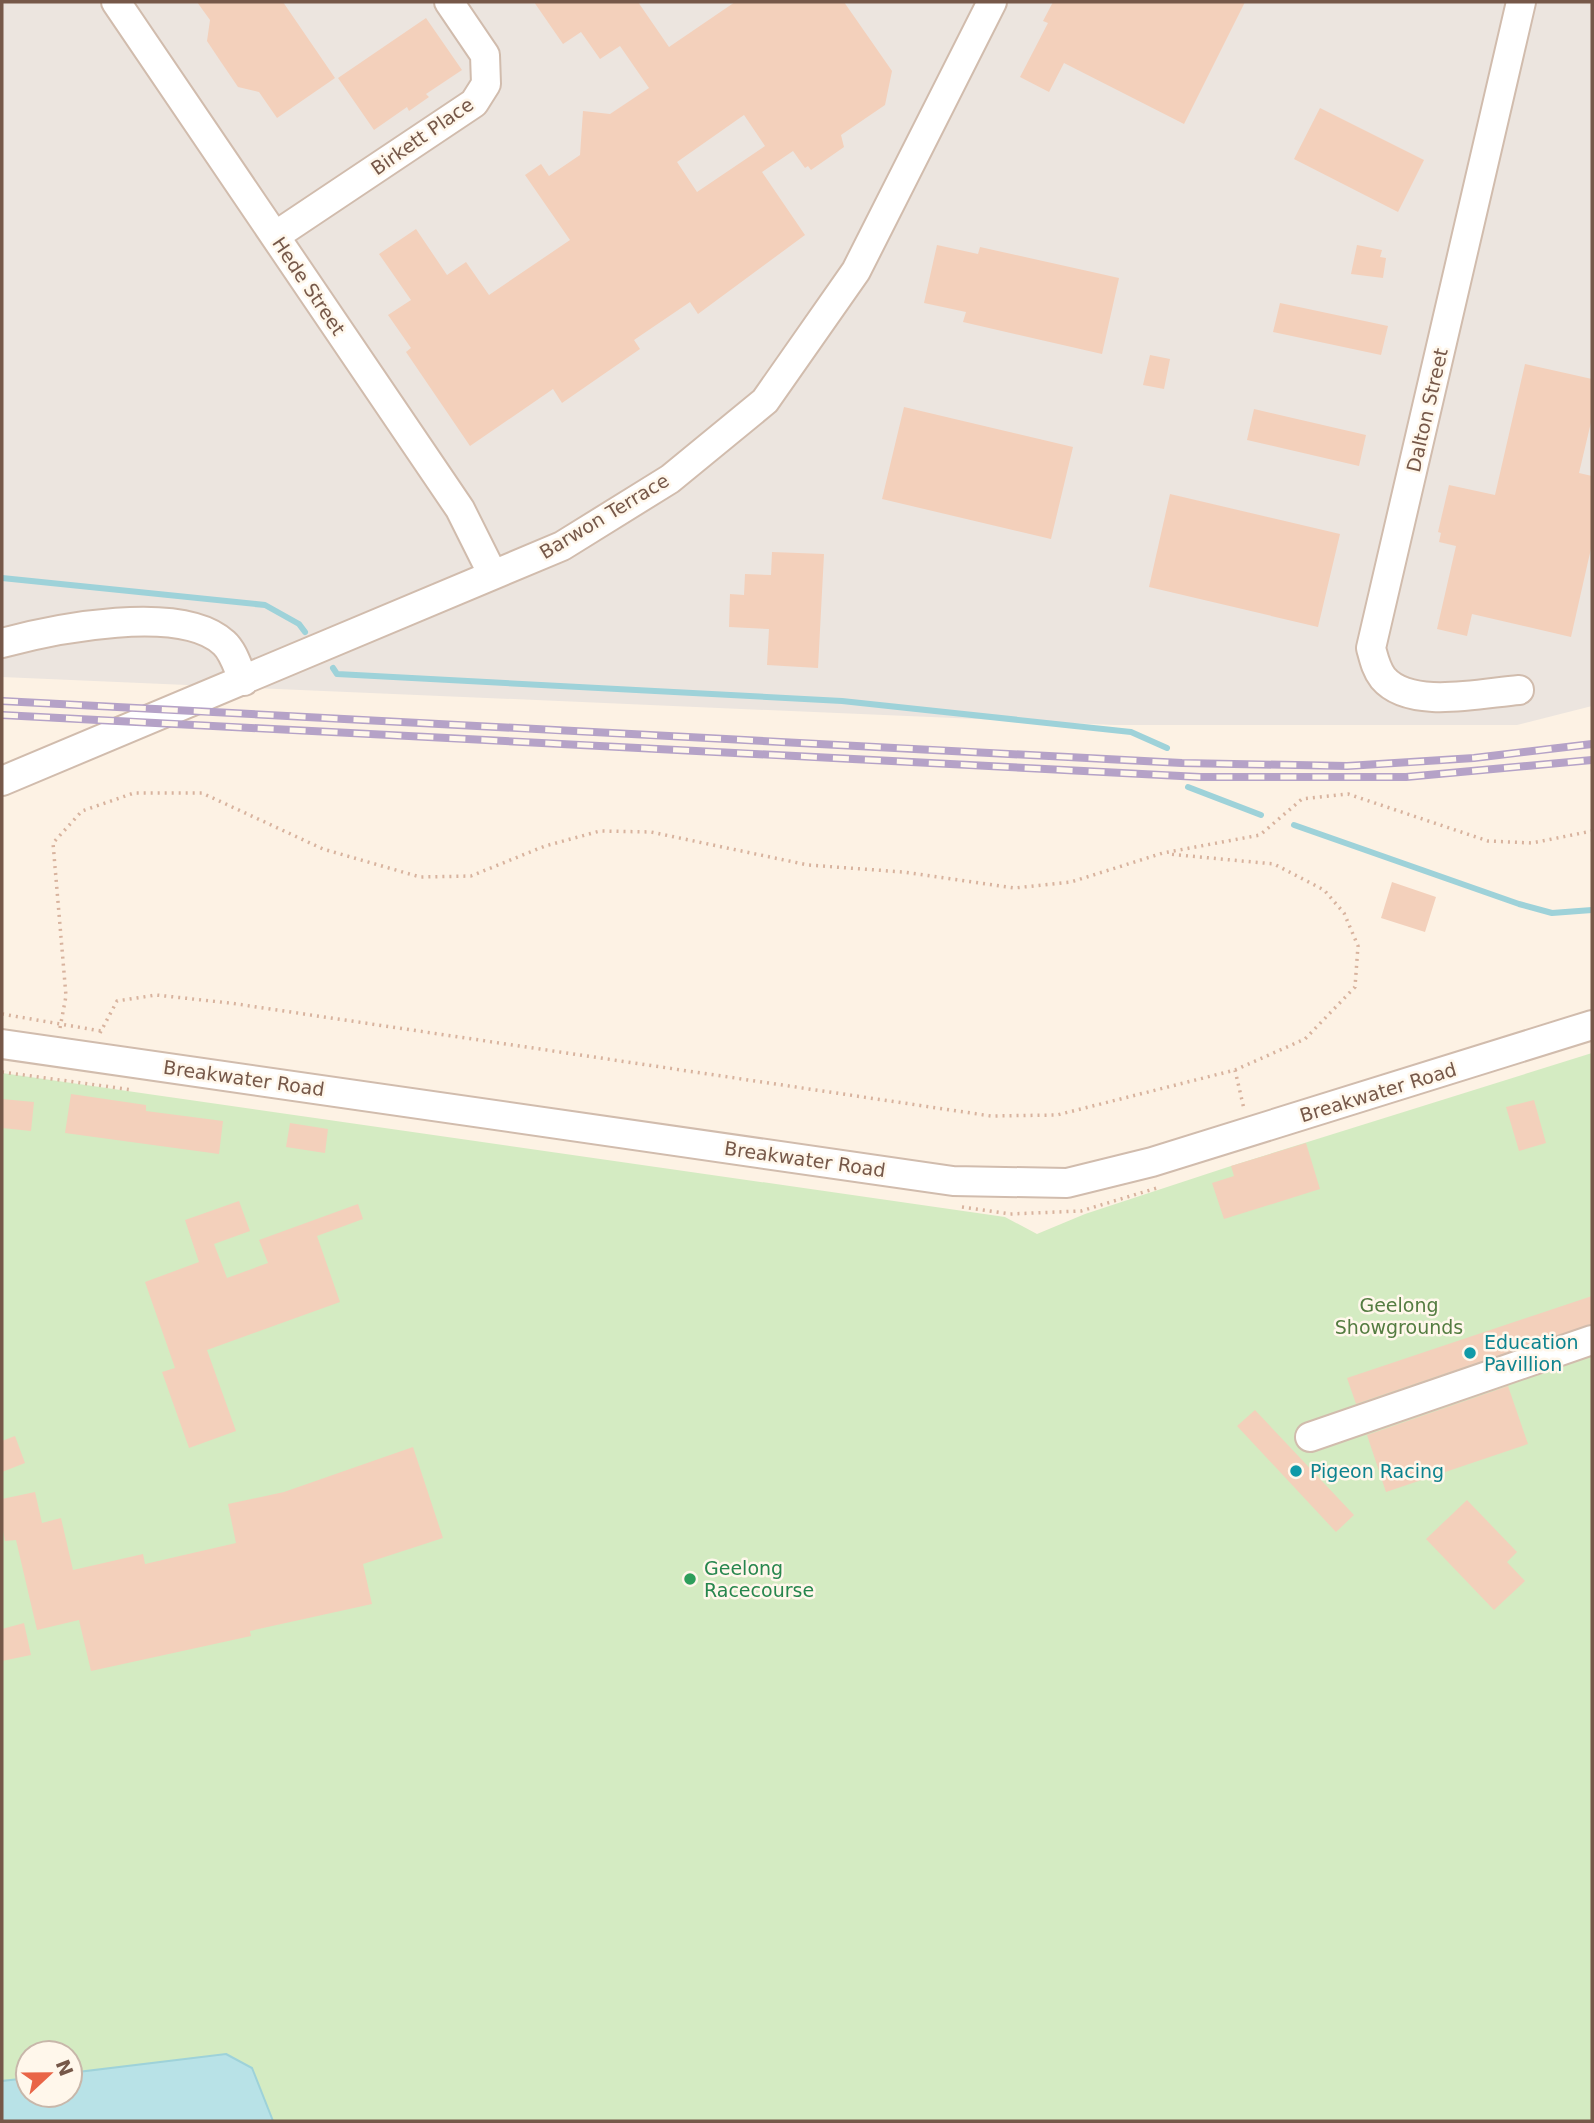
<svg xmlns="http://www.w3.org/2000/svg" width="1594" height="2123" font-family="'DejaVu Sans',sans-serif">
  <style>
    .industrial { fill: #ece5df }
    .green { fill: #d4ebc2; fill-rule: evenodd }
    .water { fill: #b8e2e7; stroke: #9ed2d9; stroke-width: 2 }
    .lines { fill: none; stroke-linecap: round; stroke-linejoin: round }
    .stream { stroke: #9ed2d9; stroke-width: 6 }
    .building { fill: #f3d0bb; fill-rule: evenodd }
    .minor-casing { stroke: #d1bcad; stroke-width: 32 }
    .path { stroke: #d8b39e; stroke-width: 3.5; stroke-dasharray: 2 5; stroke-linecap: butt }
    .minor { stroke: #fff; stroke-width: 28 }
    .rail-casing { stroke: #b5a2c7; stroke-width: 8 }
    .rail { stroke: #fff7eb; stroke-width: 5; stroke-dasharray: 16; stroke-linecap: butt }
    .culture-dot { fill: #0f9aa8; stroke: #fff7eb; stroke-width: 2.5 }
    .leisure-dot { fill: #2e9e5b; stroke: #fff7eb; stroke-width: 2.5 }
    .labels { text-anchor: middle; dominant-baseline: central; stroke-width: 5; stroke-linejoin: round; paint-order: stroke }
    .street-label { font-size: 19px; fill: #765849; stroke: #fff7eb }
    .park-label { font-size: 19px; fill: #547c41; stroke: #fff7eb }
    .culture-label { font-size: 19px; fill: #0d838f; stroke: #fff7eb; text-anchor: start }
    .leisure-label { font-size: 19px; fill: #27864d; stroke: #fff7eb; text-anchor: start }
  </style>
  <rect width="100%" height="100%" fill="#fdf2e4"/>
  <path class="industrial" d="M2,2H1592V706L1517,725H1114L2,677Z"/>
  <path class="green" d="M1592,1053V2121H2V1073L1005,1217L1037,1234L1085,1214L1231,1166ZM28,2053H70V2095H28Z"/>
  <path class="water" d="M226,2054L252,2068L273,2121H2V2081L28,2078V2095H70V2073Z"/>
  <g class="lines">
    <path class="stream" d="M2,578L265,605L299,624L305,632
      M333,668L337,674L842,701L1131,732L1167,748
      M1188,787L1261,815
      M1294,825L1519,904L1552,913L1592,910"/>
  </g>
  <path class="building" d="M197,2H283L335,78L277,118L259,92L238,87L221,62L207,41L210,20Z
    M534,2H638L669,47L735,2H844L892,71L885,105L841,135L844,147L811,170L808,166L805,168L793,151L762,172L805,235L698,314L690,302L634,340L640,349L562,403L553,389L470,446L406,352L411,348L388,315L411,300L379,254L416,229L447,275L466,262L489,295L570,240L525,175L541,164L549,176L580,155L583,111L610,114L649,88L620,46L600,59L581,32L563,44ZM744,115L765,146L697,192L677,162Z
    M1053,2H1245L1184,124L1064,63L1049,92L1020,77L1048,23L1043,21Z
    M426,18L462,70L426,94L429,97L409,111L407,107L374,130L338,78Z
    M1320,108L1424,160L1398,212L1294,159Z
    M937,245L978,254L980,247L1119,278L1102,354L963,322L966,312L924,303Z
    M1357,245L1382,250L1380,257L1386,258L1383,278L1351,274Z
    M1280,303L1388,326L1381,355L1273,332Z
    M1150,355L1170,359L1164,389L1143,385Z
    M1525,364L1592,379V418L1579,473L1592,476V544L1571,637L1472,614L1467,636L1437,629L1456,546L1439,542L1441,533L1438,532L1449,485L1495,495Z
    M904,407L1073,447L1051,539L882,499Z
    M1254,409L1366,435L1359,466L1247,440Z
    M1170,494L1340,534L1318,627L1149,587Z
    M772,552L824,554L818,668L767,665L769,629L729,627L730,594L744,595L745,574L771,575Z
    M1392,882L1436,897L1425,932L1381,918Z
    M71,1094L146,1105V1111L223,1121L219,1154L65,1133Z
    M2,1099L34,1102L31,1131L2,1128Z
    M1534,1100L1546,1143L1519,1151L1506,1107Z
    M290,1123L328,1129L325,1153L286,1147Z
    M1306,1143L1320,1189L1224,1219L1212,1183L1234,1176L1231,1166Z
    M239,1201L250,1231L214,1244L227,1278L268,1263L259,1240L358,1204L363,1219L317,1236L340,1302L207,1350L236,1431L189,1448L162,1372L175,1368L145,1282L199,1262L185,1220Z
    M1592,1296V1324L1356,1404L1347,1378Z
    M1508,1386L1528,1444L1386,1492L1367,1435Z
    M1255,1410L1354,1515L1336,1532L1237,1426Z
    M15,1436L25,1463L2,1472V1441Z
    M413,1447L443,1538L363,1564L372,1604L250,1631L251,1636L91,1671L79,1620L37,1630L16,1540L5,1541L2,1525V1499L35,1492L42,1523L61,1518L73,1570L143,1554L145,1564L236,1543L228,1504L284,1492Z
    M1467,1500L1517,1552L1507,1562L1525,1581L1494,1610L1426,1539Z
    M24,1623L31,1655L2,1661V1629Z"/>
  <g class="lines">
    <g class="minor-casing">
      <path id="minor" d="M116,2L460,509L493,575
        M275,236L474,103L486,84L485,55L449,2
        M2,643C54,629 181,603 224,643C234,652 238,669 244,681
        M1519,690C1481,693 1410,710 1383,678C1376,669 1374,659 1371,648L1521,2
        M2,781L562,546L670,479L765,401L856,271L992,2
        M2,1044L953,1181L1067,1183L1152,1162L1592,1025
        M1310,1437L1592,1340"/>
    </g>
    <path class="path" d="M2,1014L101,1031
      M60,1028L66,996L53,843L82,811L134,793H202L323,849L420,877L471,876L545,846L600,831L651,832L808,865L903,872L1014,888L1071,882L1163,853L1260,835L1302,799L1348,794L1488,841L1532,843L1592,831
      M100,1033L117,1001L156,995L230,1003L991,1116L1057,1115L1235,1070L1305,1039L1355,987L1358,946L1344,913L1324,890L1274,864L1168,854
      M1235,1070L1244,1109
      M2,1072L133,1090
      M962,1207L1010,1214L1081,1211L1157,1188"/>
    <use href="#minor" class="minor"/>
    <g class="rail-casing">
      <path id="rail" d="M2,701L1182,763L1347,766L1474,758L1592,744
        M2,715L1200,777H1406L1592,760"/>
    </g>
    <use href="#rail" class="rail"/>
  </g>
  <g class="culture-dot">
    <circle cx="1470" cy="1353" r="7"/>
    <circle cx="1296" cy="1471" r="7"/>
  </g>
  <circle class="leisure-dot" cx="690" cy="1579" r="7"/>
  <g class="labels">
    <g class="street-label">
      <text transform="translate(422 136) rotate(-35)">Birkett Place</text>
      <text transform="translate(309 286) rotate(56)">Hede Street</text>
      <text transform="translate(1427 410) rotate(-77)">Dalton Street</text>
      <text transform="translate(604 516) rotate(-31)">Barwon Terrace</text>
      <text transform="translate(244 1078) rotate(8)">Breakwater Road</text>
      <text transform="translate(1378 1092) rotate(-17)">Breakwater Road</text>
      <text transform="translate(805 1159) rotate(8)">Breakwater Road</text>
    </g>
    <g class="park-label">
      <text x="1399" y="1305">Geelong<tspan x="1399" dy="22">Showgrounds</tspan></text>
    </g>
    <g class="culture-label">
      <text x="1484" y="1342">Education<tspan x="1484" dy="22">Pavillion</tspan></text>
      <text x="1310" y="1471">Pigeon Racing</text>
    </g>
    <g class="leisure-label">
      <text x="704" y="1568">Geelong<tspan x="704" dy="22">Racecourse</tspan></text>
    </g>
  </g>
  <rect width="1594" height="2123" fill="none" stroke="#765849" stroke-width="7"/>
  <g transform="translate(49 2074) rotate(68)"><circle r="33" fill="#fff7eb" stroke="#c8b7aa" stroke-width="2"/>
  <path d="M0-5L12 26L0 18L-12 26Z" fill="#e96547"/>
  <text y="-10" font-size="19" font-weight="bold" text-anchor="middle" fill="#765849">N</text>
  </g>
</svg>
